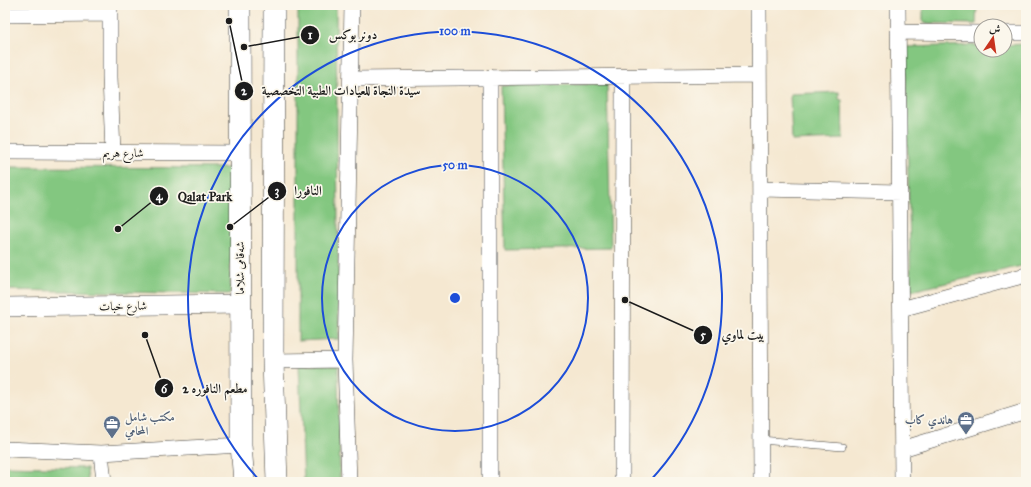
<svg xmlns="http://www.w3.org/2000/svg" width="1031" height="487" font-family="'IM FELL Great Primer',Amiri,serif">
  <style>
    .green { fill: #83c780; stroke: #50724e }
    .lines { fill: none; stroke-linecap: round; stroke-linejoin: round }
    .service-casing { stroke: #3d3b37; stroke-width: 8 }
    .minor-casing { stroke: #3d3b37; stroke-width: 16 }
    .tertiary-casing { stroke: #3d3b37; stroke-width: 20 }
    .secondary-casing { stroke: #3d3b37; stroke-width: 22 }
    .service { stroke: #fff; stroke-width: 7 }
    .minor { stroke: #fff; stroke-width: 15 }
    .tertiary { stroke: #fff; stroke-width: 19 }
    .secondary { stroke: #fff; stroke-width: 21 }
    .ring { fill: none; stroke: #1d4ed8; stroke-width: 2 }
    .labels { text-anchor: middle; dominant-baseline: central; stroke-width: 3.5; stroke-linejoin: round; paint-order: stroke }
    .street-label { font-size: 12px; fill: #1c1c1c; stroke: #fbf7ec }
    .service-label { font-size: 12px; font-weight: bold; fill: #4e5e75; stroke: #fbf7ec; text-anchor: start }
    .centre { fill: #1d4ed8; stroke: #fbf7ec; stroke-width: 2 }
    .ring-label { font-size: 12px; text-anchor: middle; font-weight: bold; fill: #1d4ed8; stroke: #fbf7ec; stroke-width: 3.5; stroke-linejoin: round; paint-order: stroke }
    .leader { fill: none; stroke: #1c1c1c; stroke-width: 1.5 }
    .callout-dot { fill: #1c1c1c; stroke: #fbf7ec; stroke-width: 1.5 }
    .mark-label { font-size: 12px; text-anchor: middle; font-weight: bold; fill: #fff }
    .callout-label { font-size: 13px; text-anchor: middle; font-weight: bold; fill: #1c1c1c; stroke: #fbf7ec; stroke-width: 3.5; stroke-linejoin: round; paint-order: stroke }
  </style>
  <rect width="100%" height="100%" fill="#fbf7ec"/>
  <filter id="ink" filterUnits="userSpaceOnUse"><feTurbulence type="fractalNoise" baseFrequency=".025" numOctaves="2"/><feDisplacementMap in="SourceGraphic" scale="8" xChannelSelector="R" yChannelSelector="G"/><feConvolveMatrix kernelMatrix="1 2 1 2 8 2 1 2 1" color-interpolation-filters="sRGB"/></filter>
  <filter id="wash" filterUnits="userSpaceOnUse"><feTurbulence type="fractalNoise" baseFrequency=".012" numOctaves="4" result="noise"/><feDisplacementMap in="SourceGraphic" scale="16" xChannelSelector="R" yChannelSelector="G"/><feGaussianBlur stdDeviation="0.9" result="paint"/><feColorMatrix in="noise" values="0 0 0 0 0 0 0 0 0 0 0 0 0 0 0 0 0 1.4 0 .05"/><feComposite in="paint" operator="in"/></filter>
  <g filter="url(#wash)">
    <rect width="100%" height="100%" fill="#f5e8d1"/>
    <path class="green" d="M298,5H336L339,339L298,341Z
      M923,5H977L976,24L923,23Z
      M1026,44V265L911,291L905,47L981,45V50H1005V45Z
      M607,84L611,248L505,250L501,86Z
      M839,92V99L842,100L843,139L792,141L790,94Z
      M5,167L233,168L230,294L5,290Z
      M299,365L338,366L340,482H304Z
      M5,466L87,468L88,482H5Z"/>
  </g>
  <g filter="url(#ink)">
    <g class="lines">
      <g class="service-casing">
        <path id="service" d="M761,440L842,447"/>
      </g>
      <g class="minor-casing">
        <path id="minor" d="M110,5V77L113,153
          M759,5L761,482
          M898,5L902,482
          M5,15L110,14
          M898,32L981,33
          M1005,33H1026
          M490,77V482
          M352,79L759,75
          M5,152L240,153
          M760,189L900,192
          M901,309L1026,275
          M273,361L345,360
          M5,449L101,453L241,445
          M902,449L1026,411
          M101,453L104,482
          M349,482L345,360L352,5
          M622,482L623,77"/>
      </g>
      <g class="tertiary-casing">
        <path id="tertiary" d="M5,307L241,304"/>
      </g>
      <g class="secondary-casing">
        <path id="secondary" d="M240,5L241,445L244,482
          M274,5L273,361L277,482"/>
      </g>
      <use href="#service" class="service"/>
      <use href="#minor" class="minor"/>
      <use href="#tertiary" class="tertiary"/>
      <use href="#secondary" class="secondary"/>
    </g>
  </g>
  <g class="ring">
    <circle cx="455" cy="298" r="133"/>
    <path d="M261 482A267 267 0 1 1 649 482"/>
  </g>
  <defs>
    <g id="office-pin" transform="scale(0.9)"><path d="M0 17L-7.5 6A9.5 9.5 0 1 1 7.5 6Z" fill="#5c6f8a" stroke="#fbf7ec"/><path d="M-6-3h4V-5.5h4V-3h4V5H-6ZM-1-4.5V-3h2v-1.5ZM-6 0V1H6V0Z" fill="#fff"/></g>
  </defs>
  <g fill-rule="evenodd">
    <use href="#office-pin" x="966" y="420"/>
    <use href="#office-pin" x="112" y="424"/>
  </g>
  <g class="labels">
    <g class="street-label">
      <text x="123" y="153">شارع هريم</text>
      <text transform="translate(240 268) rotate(-90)">شەقامی شلاما</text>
      <text transform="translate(123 306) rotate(-1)">شارع خبات</text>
    </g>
    <g class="service-label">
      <text x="125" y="417">مكتب شامل<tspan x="125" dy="14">المحامي</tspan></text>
      <text x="953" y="420" text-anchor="end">هاندي كاب</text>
    </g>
  </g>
  <circle cx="455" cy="298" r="6" class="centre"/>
  <g class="ring-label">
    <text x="455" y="35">100 m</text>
    <text x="455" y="169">50 m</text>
  </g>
  <path class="leader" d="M244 47L310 35M229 21L244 91M230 227L277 191M118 229L159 196M625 300L703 335M145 335L164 388"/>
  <g class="callout-dot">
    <circle cx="244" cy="47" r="4"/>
    <circle cx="229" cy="21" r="4"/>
    <circle cx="230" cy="227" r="4"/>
    <circle cx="118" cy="229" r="4"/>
    <circle cx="625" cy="300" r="4"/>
    <circle cx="145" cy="335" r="4"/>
    <circle cx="310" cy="35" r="10"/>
    <circle cx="244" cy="91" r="10"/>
    <circle cx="277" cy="191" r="10"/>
    <circle cx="159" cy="196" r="10"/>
    <circle cx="703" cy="335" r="10"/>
    <circle cx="164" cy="388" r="10"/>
  </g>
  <g class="mark-label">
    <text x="310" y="39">1</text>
    <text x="244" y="95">2</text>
    <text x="277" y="195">3</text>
    <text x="159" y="200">4</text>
    <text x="703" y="339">5</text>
    <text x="164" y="393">6</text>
  </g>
  <g class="callout-label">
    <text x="353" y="39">دونر بوكس</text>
    <text x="341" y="95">سيدة النجاة للعيادات الطبية التخصصية</text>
    <text x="308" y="195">النافورا</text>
    <text x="205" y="201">Qalat Park</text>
    <text x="743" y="339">بيت لماوي</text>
    <text x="215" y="393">مطعم النافوره 2</text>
  </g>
  <rect width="1031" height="487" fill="none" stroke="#fbf7ec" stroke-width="20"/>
  <g transform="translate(993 38) rotate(13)"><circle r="19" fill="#fbf7ec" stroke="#a29f99"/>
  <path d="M0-3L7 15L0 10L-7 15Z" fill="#c8321e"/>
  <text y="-6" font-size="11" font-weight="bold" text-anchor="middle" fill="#1c1c1c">ش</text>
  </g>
</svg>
